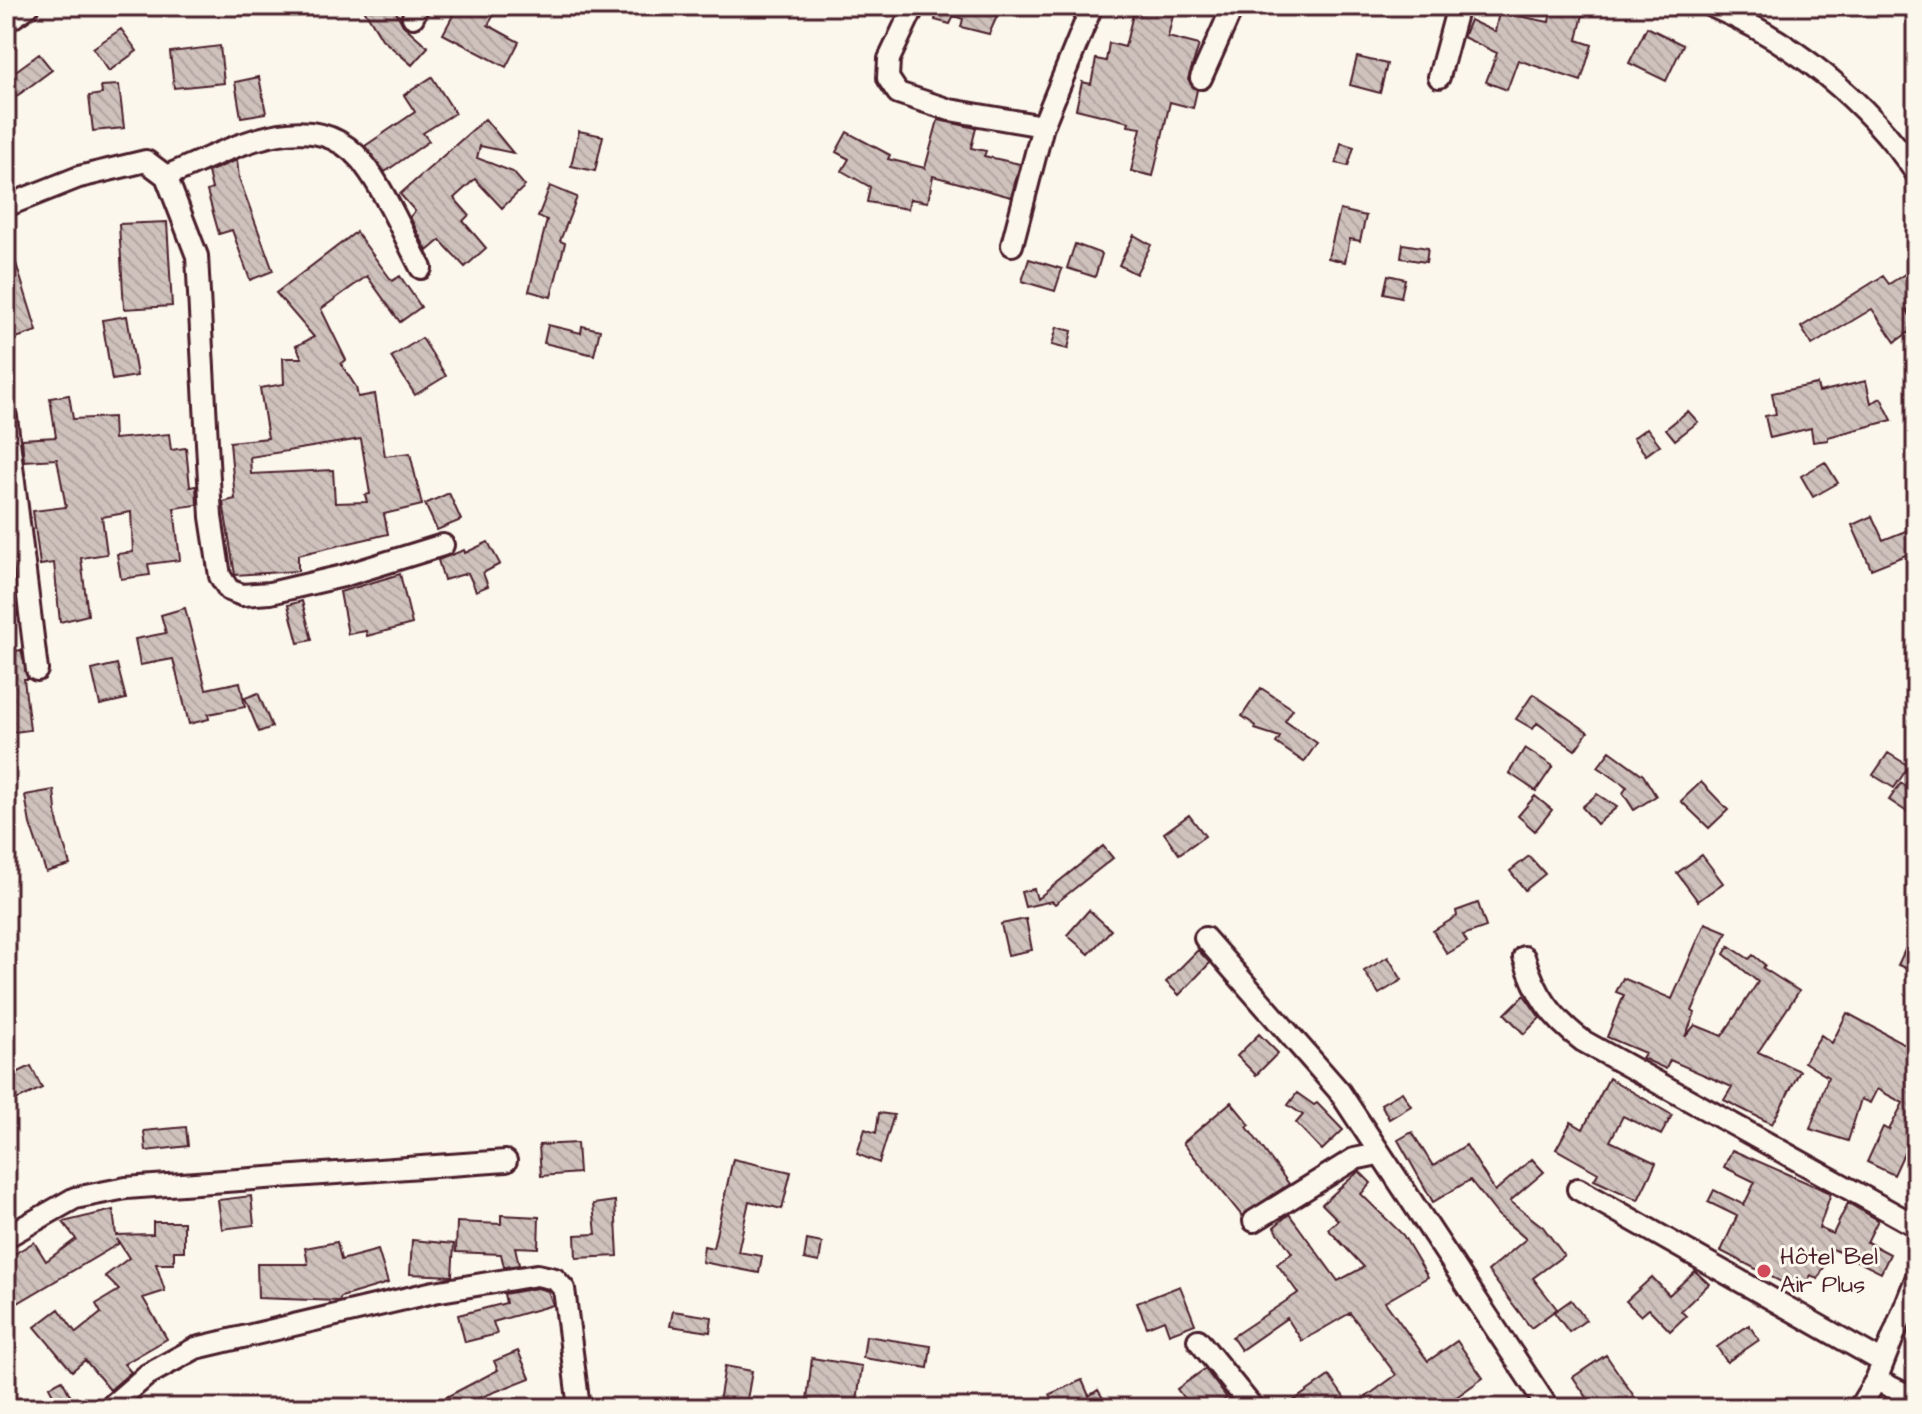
<svg xmlns="http://www.w3.org/2000/svg" width="1922" height="1414" font-family="'Architects Daughter',sans-serif">
  <style>
    .building { fill: url(#building-back-hatch); stroke: #4a1f2b; stroke-width: 2; fill-rule: evenodd }
    .lines { fill: none; stroke-linecap: round; stroke-linejoin: round }
    .minor-casing { stroke: #4a1f2b; stroke-width: 26 }
    .minor { stroke: #fbf7ec; stroke-width: 20 }
    .poi-dot { fill: #d1495b; stroke: #fbf7ec; stroke-width: 3 }
    .labels { text-anchor: middle; dominant-baseline: central; stroke-width: 6; stroke-linejoin: round; paint-order: stroke }
    .poi-label { font-size: 24px; fill: #4a1f2b; stroke: #fbf7ec; text-anchor: start }
  </style>
  <defs>
    <pattern id="building-back-hatch" width="6" height="6" patternUnits="userSpaceOnUse" patternTransform="scale(2)"><rect width="6" height="6" fill="#cfc2bc"/><path d="M-1 5l2 2M0 0l6 6M5-1l2 2" fill="none" stroke="#b3a6a2"/></pattern>
  </defs>
  <rect width="100%" height="100%" fill="#fbf7ec"/>
  <filter id="ink" filterUnits="userSpaceOnUse"><feTurbulence type="fractalNoise" baseFrequency=".0125" numOctaves="2"/><feDisplacementMap in="SourceGraphic" scale="16" xChannelSelector="R" yChannelSelector="G"/><feConvolveMatrix kernelMatrix="1 2 1 2 8 2 1 2 1" color-interpolation-filters="sRGB"/></filter>
  <g filter="url(#ink)">
    <path class="building" d="M362,6H393L403,25L428,47L412,65L382,39Z
      M458,6H499L488,25L519,42L506,67L443,34Z
      M933,6H985L999,12L989,34L961,27L963,19L954,16L950,24L935,20L937,10Z
      M1135,6H1175L1168,37L1199,45L1188,79L1197,90L1193,108L1170,102L1153,176L1131,171L1141,128L1128,126L1129,122L1076,109L1082,82L1091,84L1096,59L1106,61L1109,43L1125,47Z
      M1552,6H1585L1577,40L1592,45L1581,81L1518,60L1507,90L1486,82L1497,53L1463,37L1470,20L1495,32L1499,12L1549,22Z
      M1647,27L1683,45L1666,81L1629,63Z
      M121,29L137,51L109,71L93,48Z
      M220,46L224,83L174,88L170,52Z
      M39,54L52,70L6,104V78Z
      M1357,57L1387,64L1380,93L1350,85Z
      M259,77L266,113L241,117L235,82Z
      M432,77L455,113L423,133L429,141L385,172L365,146L415,112L404,95Z
      M119,85L124,128L93,131L89,96L102,94L101,86Z
      M485,119L513,153L480,146L477,158L513,172L525,186L502,208L475,179L454,198L469,215L463,221L486,248L465,267L440,240L427,251L410,217L415,211L400,194Z
      M938,120L976,128L971,148L986,151L984,156L1020,164L1011,197L933,176L928,202L910,199L908,209L867,202L870,187L842,171L849,159L836,152L847,132L890,155L888,159L925,168Z
      M579,131L603,136L595,171L571,166Z
      M1341,143L1354,147L1348,166L1336,163Z
      M237,160L239,178L273,271L250,280L232,230L219,234L207,191L212,189L208,172Z
      M550,186L577,197L560,241L565,243L551,297L529,291L547,220L538,217Z
      M1340,210L1366,216L1360,241L1350,239L1345,262L1328,258Z
      M167,222L172,306L124,309L119,224Z
      M356,232L392,281L400,276L421,307L400,322L367,276L321,309L346,360L341,364L356,387L358,397L375,394L385,456L410,453L422,505L384,514L388,534L298,555V571L235,575L223,502L235,499L230,442L268,438L260,388L284,384L283,358H302L296,346L314,337L276,293ZM361,439L370,494L365,495L367,502L335,503L333,470L251,474L250,457Z
      M1134,235L1151,245L1136,274L1119,265Z
      M6,241H9L37,331L13,339L6,316Z
      M1075,244L1102,254L1095,277L1067,268Z
      M1403,244L1428,248L1426,262L1401,258Z
      M1029,259L1062,269L1055,291L1022,281Z
      M1916,267V305L1907,310L1916,327L1895,342L1872,309L1812,345L1801,327L1883,276L1889,284Z
      M1388,275L1405,279L1401,297L1384,293Z
      M127,316L137,376L112,380L102,320Z
      M548,325L581,333L582,326L600,330L594,355L544,343Z
      M1057,327L1072,331L1068,349L1052,345Z
      M422,338L446,376L415,395L391,357Z
      M1866,381L1871,403L1881,398L1892,420L1828,437V440L1813,442L1811,428L1770,438L1765,416L1776,414L1772,393L1817,384L1819,392Z
      M69,395L73,419L113,417L114,439L169,434L171,450L186,448L190,487L196,486L197,505L174,508L180,560L148,564L150,575L121,579L117,554L133,552L131,512L102,517L107,554L81,558L88,615L60,622L54,563L40,565L33,511L66,507L57,459L24,461L22,439L56,437L50,398Z
      M1688,411L1698,422L1675,440L1666,429Z
      M1647,428L1660,445L1646,455L1633,438Z
      M1825,462L1838,483L1813,497L1801,476Z
      M449,493L461,520L437,530L425,504Z
      M1872,516L1883,540L1908,530L1916,551L1871,569L1852,525Z
      M488,542L500,564L483,573L488,586L476,591L468,573L444,580L438,560L464,550L465,553Z
      M400,574L412,624L367,636L366,631L348,634L340,592Z
      M6,576H12L17,616L6,618Z
      M302,601L312,640L298,643L288,605Z
      M185,608L206,689L240,682L245,707L208,714L209,719L189,724L173,659L140,665L135,639L166,633L161,615Z
      M21,650L28,679H24L30,730L6,733V653Z
      M117,664L126,699L100,705L92,670Z
      M1261,688L1293,709L1285,721L1317,743L1304,762L1276,743L1280,737L1255,729L1256,726L1242,716Z
      M258,693L272,727L259,732L245,698Z
      M1533,694L1588,732L1575,750L1537,723L1533,729L1516,719Z
      M1525,748L1553,766L1536,791L1509,773Z
      M1610,751L1643,775L1656,796L1634,810L1623,793L1627,787L1598,767Z
      M1888,753L1909,766L1894,788L1873,775Z
      M1701,782L1728,810L1709,828L1681,801Z
      M1901,783L1916,793V818L1889,800Z
      M54,790L57,820L70,865L46,872L30,824L25,795Z
      M1597,794L1617,807L1597,824L1582,807Z
      M1535,796L1552,810L1535,831L1518,816Z
      M1189,815L1205,836L1179,854L1164,833Z
      M1103,846L1113,858L1055,904L1052,901L1025,907L1021,892L1034,889L1037,899Z
      M1702,855L1723,883L1698,901L1677,873Z
      M1529,856L1545,874L1525,890L1510,871Z
      M1478,903L1486,927L1463,935L1467,942L1447,954L1433,931L1457,916L1456,911Z
      M1089,910L1111,930L1089,954L1067,935Z
      M1026,919L1032,950L1008,955L1001,924Z
      M1705,923L1727,932L1692,1011L1695,1013L1685,1037L1695,1025L1722,1036L1758,982L1724,954L1729,946L1749,959L1753,955L1765,965L1763,968L1799,991L1758,1052L1800,1071L1772,1124L1724,1100L1732,1087L1670,1060L1666,1069L1642,1058L1645,1053L1607,1037L1624,995L1616,992L1623,978L1672,999Z
      M1916,926V973L1898,965Z
      M1198,950L1210,963L1179,995L1166,982Z
      M1388,957L1402,980L1379,994L1364,971Z
      M1524,995L1540,1018L1524,1034L1505,1014Z
      M1847,1013L1916,1050V1127L1894,1175L1867,1162L1883,1127L1889,1130L1903,1103L1877,1089L1870,1103L1861,1099L1848,1141L1810,1129L1828,1077L1804,1062L1821,1035L1832,1043Z
      M1259,1034L1278,1053L1256,1075L1237,1056Z
      M31,1066L42,1088L6,1105V1078Z
      M1609,1078L1672,1115L1661,1135L1623,1116L1610,1141L1656,1163L1638,1200L1594,1180L1598,1173L1556,1149L1571,1122L1583,1129Z
      M1402,1092L1411,1106L1389,1119L1381,1104Z
      M1297,1093L1314,1105L1317,1103L1343,1130L1322,1150L1296,1123L1303,1115L1288,1105Z
      M1231,1102L1250,1125L1247,1127L1289,1184L1242,1216L1183,1143Z
      M879,1113L894,1115L879,1163L857,1154L865,1129L876,1133Z
      M186,1127L188,1146L146,1151L144,1131Z
      M1412,1132L1433,1166L1466,1145L1495,1191L1532,1159L1544,1172L1510,1201L1543,1227L1564,1255L1533,1278L1557,1309L1531,1328L1488,1271L1526,1239L1498,1215L1470,1180L1433,1202L1398,1140Z
      M577,1143L579,1173L541,1176L539,1145Z
      M1732,1150L1831,1193L1819,1228L1833,1234L1848,1203L1878,1220L1867,1242L1890,1254L1881,1273L1833,1249L1818,1279L1811,1275L1801,1292L1721,1251L1737,1216L1708,1202L1714,1190L1744,1205L1755,1182L1724,1167Z
      M733,1159L791,1172L782,1209L749,1201L738,1252L762,1256L759,1273L702,1262L704,1246L713,1248Z
      M1359,1171L1371,1183L1361,1194L1403,1235L1428,1277L1385,1302L1428,1361L1457,1341L1483,1378L1441,1408H1402L1397,1402L1388,1408H1351L1396,1375L1350,1313L1302,1341L1287,1318L1241,1350L1232,1337L1298,1293L1277,1264L1292,1253L1274,1227L1289,1214L1338,1281L1364,1267L1328,1229L1338,1220L1322,1204Z
      M251,1196L254,1225L222,1229L218,1200Z
      M615,1201L618,1256L576,1258L575,1235L596,1234L593,1204Z
      M113,1210L116,1235L153,1234V1222H184V1251H174V1264H156L165,1291L143,1298L167,1339L124,1364L131,1372L110,1390L85,1360L72,1371L35,1327L59,1309L76,1333L101,1313L96,1304L119,1290L105,1276L129,1258L117,1239L118,1244L6,1310V1259L34,1242L46,1261L76,1239L63,1222Z
      M501,1215L539,1217L538,1248L515,1247L519,1265L504,1267L501,1254L456,1252L457,1222L501,1224Z
      M412,1240L454,1244L452,1276L410,1274Z
      M807,1240L822,1243L819,1262L804,1259Z
      M337,1242L341,1260L378,1250L388,1283L341,1297L339,1301L258,1298L257,1264H308L305,1248Z
      M1695,1271L1709,1284L1681,1311L1686,1316L1670,1331L1649,1309L1641,1316L1626,1301L1652,1277L1669,1295Z
      M1180,1286L1195,1324L1169,1334L1164,1320L1147,1327L1137,1303Z
      M537,1288L548,1291L553,1305L493,1322L497,1334L465,1342L458,1315L506,1303L504,1294Z
      M1571,1300L1586,1320L1569,1332L1554,1312Z
      M673,1311L712,1317L710,1332L670,1326Z
      M1749,1325L1759,1340L1727,1362L1717,1347Z
      M866,1336L931,1346L928,1368L863,1358Z
      M518,1351L530,1378L454,1408H438L435,1403L498,1370L494,1361Z
      M1606,1355L1642,1408H1594L1573,1377Z
      M812,1358L862,1366L856,1408H806Z
      M725,1366L752,1371L746,1406L719,1402Z
      M1205,1369L1227,1398L1212,1408H1191L1177,1389Z
      M1329,1376L1346,1400L1335,1408H1283Z
      M62,1380L77,1408H60L49,1387Z
      M1082,1380L1089,1396L1098,1390L1109,1408H1056L1050,1394Z"/>
    <g class="lines">
      <g class="minor-casing">
        <path id="minor" d="M914,6L889,59L888,78L898,93L950,110L1043,126
          M1711,6C1792,40 1867,101 1916,173
          M413,17L418,6
          M6,22L29,6
          M1439,77L1458,6
          M1201,78L1230,13L1221,6
          M166,176L197,256L211,517L220,576L229,590L242,595L270,593L343,576L443,545
          M6,206L79,177L146,161L166,176C231,150 319,95 369,171C390,201 404,236 421,268
          M1012,245L1043,126L1092,6
          M6,417L37,670
          M1205,938L1339,1091L1548,1408
          M1524,957C1536,995 1551,1017 1583,1041L1916,1226
          M1578,1189L1883,1362
          M1254,1221L1354,1159L1378,1154
          M6,1237L75,1198L126,1188L506,1161
          M1198,1340L1253,1408
          M1876,1380L1916,1399
          M109,1408L147,1375L196,1348L434,1292L537,1275L555,1279L564,1289L579,1408
          M1859,1408L1876,1380L1916,1279"/>
      </g>
      <use href="#minor" class="minor"/>
    </g>
  </g>
  <circle class="poi-dot" cx="1764" cy="1271" r="8"/>
  <g class="labels">
    <g class="poi-label">
      <text x="1780" y="1257">Hôtel Bel<tspan x="1780" dy="28">Air Plus</tspan></text>
    </g>
  </g>
  <rect width="1922" height="1414" fill="none" stroke="#fbf7ec" stroke-width="32"/>
  <rect x="16" y="16" width="1890" height="1382" fill="none" stroke="#4a1f2b" stroke-width="3" filter="url(#ink)"/>
</svg>
